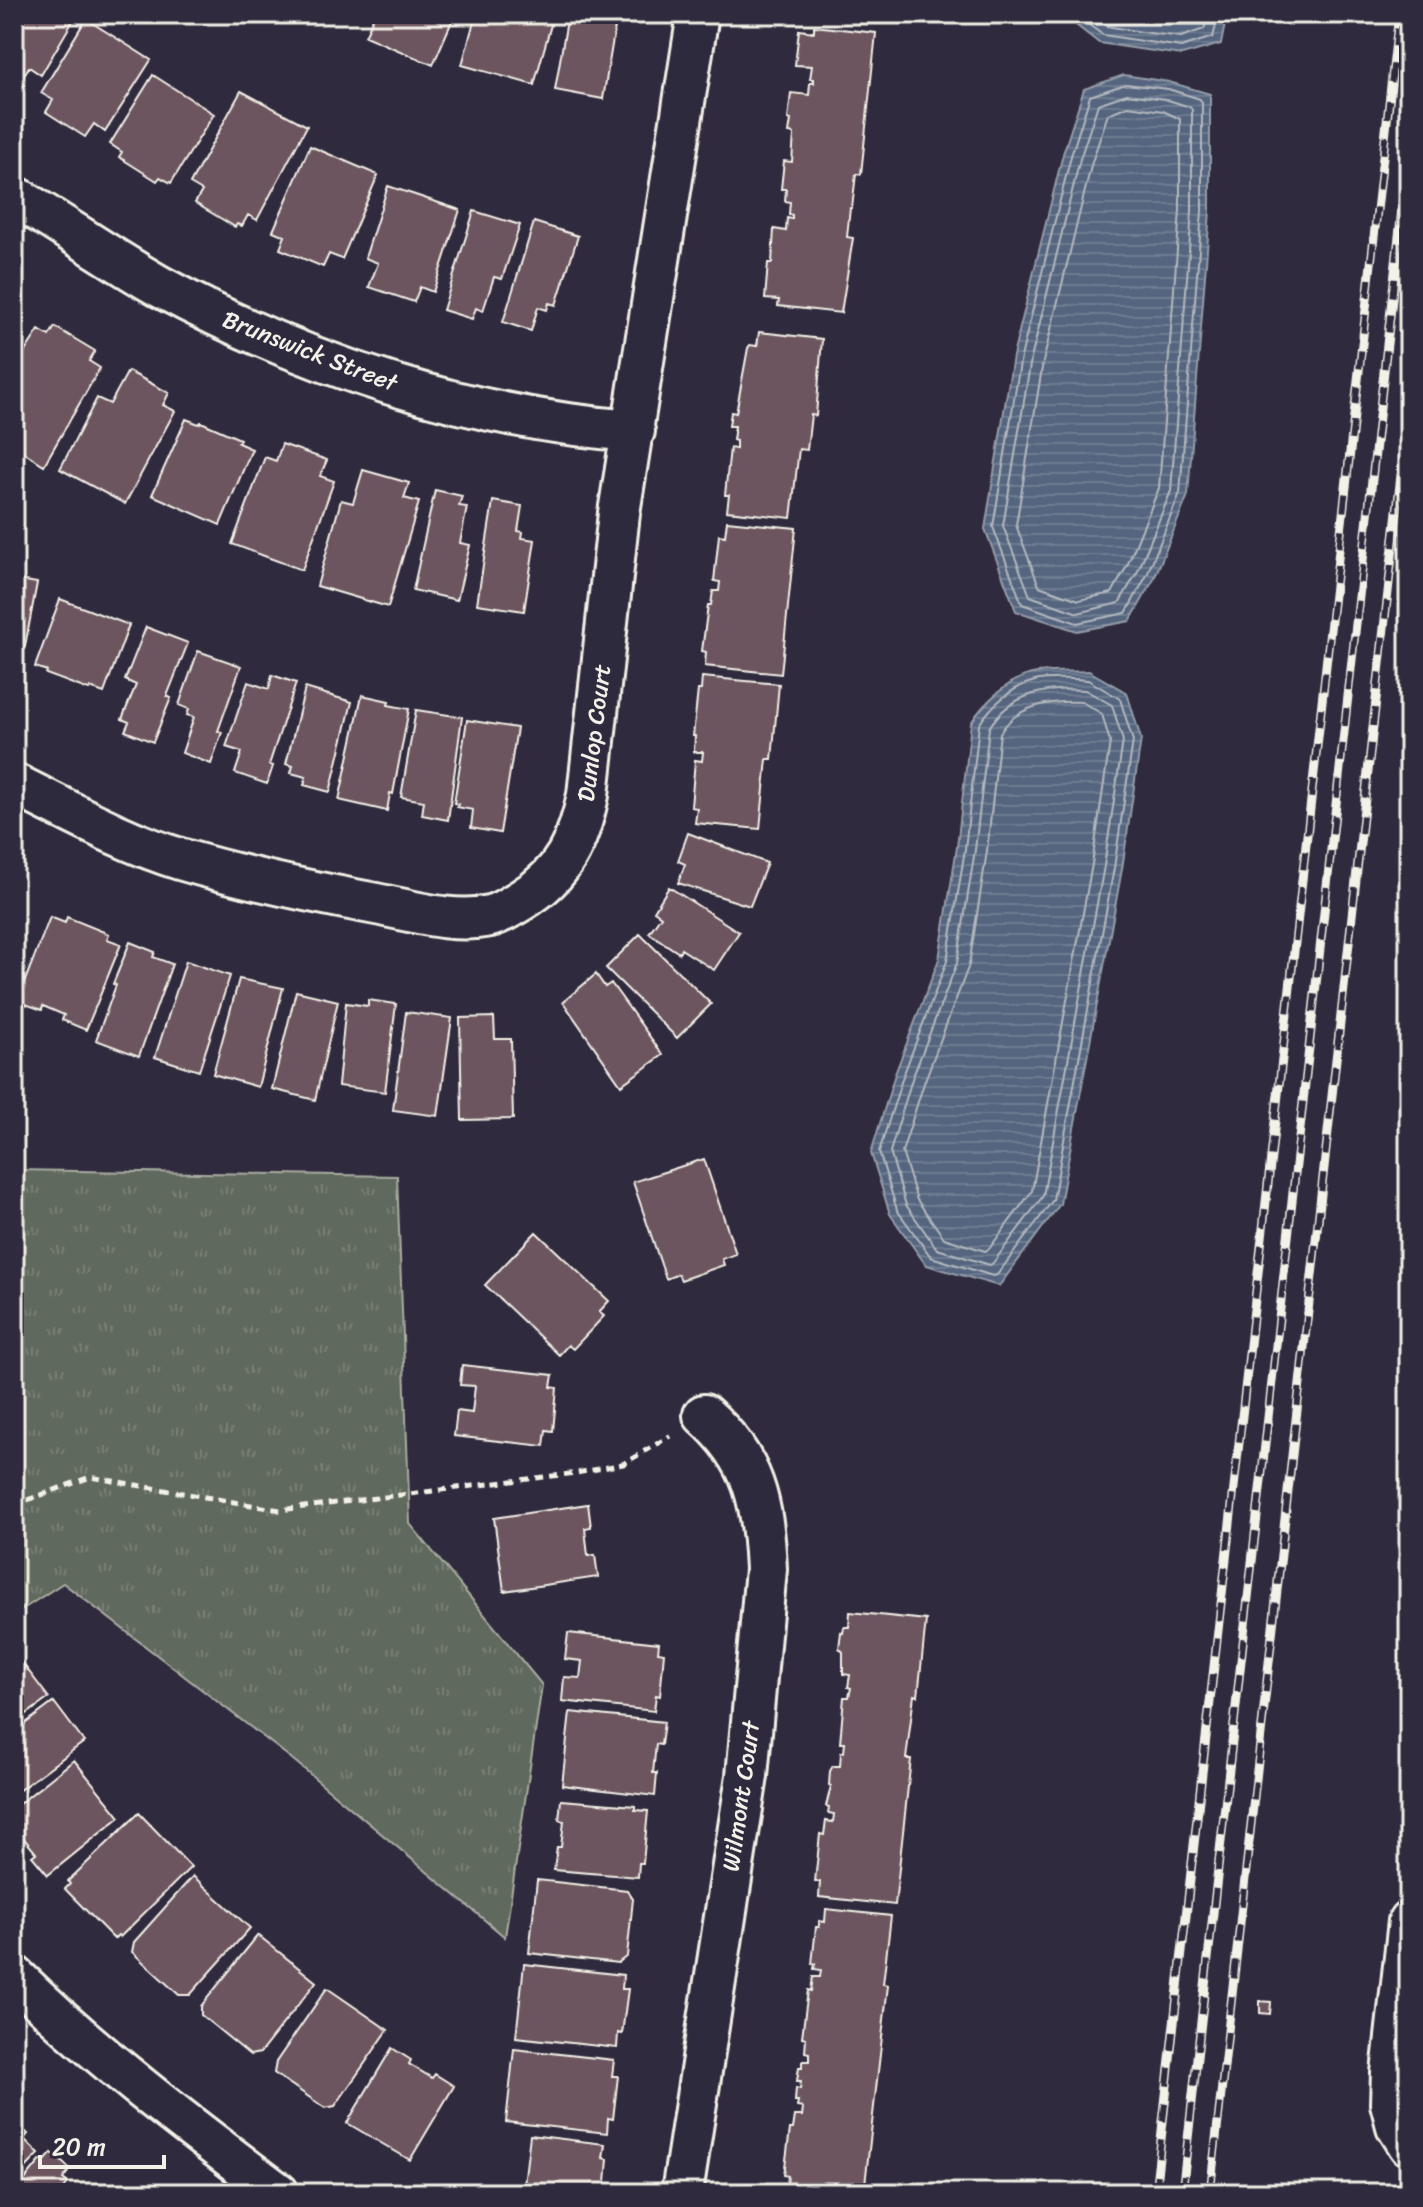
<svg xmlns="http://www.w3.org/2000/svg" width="1423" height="2207" font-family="Sriracha,sans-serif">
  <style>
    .grass { fill: url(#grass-tufts); stroke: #aaada2; stroke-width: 2 }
    .water { fill: url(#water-rules); stroke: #959da9; stroke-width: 2 }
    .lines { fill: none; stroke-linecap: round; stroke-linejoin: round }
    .shore { stroke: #b4b9be; stroke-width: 2 }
    .building { fill: #6c555f; stroke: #f4f1e8; stroke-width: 2 }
    .minor-casing { stroke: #f4f1e8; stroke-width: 46 }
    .path { stroke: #f4f1e8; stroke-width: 5; stroke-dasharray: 8 6; stroke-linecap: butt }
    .minor { stroke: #2f2a3d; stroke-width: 40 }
    .rail-casing { stroke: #f4f1e8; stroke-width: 9 }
    .rail { stroke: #2f2a3d; stroke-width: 6; stroke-dasharray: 18; stroke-linecap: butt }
    .labels { text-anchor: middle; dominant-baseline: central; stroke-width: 8; stroke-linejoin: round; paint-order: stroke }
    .street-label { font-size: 24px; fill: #f4f1e8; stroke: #2f2a3d }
  </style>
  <defs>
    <pattern id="grass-tufts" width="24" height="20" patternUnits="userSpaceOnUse" patternTransform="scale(2)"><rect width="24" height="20" fill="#60695d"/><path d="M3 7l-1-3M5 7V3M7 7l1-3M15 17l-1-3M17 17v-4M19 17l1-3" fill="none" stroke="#777f74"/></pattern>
    <pattern id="water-rules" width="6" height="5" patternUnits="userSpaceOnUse" patternTransform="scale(2)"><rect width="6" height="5" fill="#55657f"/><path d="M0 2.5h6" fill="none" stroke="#6e7c91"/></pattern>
  </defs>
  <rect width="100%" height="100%" fill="#2f2a3d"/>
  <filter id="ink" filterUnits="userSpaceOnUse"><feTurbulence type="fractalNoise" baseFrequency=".0125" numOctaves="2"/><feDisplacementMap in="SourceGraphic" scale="16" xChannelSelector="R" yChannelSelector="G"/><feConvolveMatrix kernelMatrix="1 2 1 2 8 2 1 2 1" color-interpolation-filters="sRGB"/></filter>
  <g filter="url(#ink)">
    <path class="grass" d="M14,1170L397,1176L410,1524L542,1685L505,1937L292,1759L63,1583L14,1615Z"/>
    <path class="water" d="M1076,14H1227L1221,44L1182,55L1139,49L1099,43L1076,25Z
      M1124,75L1169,82L1210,94V211L1188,495L1154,579L1130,621L1077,631L1016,611L985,529L1013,356L1063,154L1084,89Z
      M1089,671L1127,693L1141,739L1122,869L1060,1204L999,1286L926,1265L890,1214L871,1153L895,1074L939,959L957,847L971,723C983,703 1012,676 1037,673C1054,671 1072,672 1089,671Z"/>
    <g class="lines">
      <path class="shore" d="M1084,14L1085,22L1103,35L1181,47L1213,37L1219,14
        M1094,14L1106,26L1142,32L1181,37L1204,29L1209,14
        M1111,14L1179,24L1194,20L1196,14
        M1126,84L1168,89L1200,99L1202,103V211L1180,493L1147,575L1126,613L1077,623L1022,604L993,527L1021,357L1071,156L1090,96Z
        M1127,94L1165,99L1190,107L1192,110V211L1171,491L1138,571L1119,603L1078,613L1030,596L1003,526L1031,359L1080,159L1098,104Z
        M1128,106L1163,111L1180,119V210L1159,488L1127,566L1112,593L1079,600L1039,586L1016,525L1043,362L1092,162L1108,114Z
        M1088,680L1120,699L1133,741L1114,868L1053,1200L997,1275L993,1276L931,1257L897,1210L879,1152L903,1076L947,961L965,849L979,725C990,706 1013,686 1035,681C1050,677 1073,679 1088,680Z
        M1085,690L1112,705L1123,741L1104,866L1043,1196L993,1263L990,1265L937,1249L906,1205L890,1152L912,1079L957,963L975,850L989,728C1011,692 1047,688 1085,690Z
        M1082,702L1102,714L1110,742L1092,864L1032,1191L989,1249L985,1251L944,1238L917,1200L902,1152L924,1083L969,965L987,851L1000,733C1017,704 1052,701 1082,702Z"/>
    </g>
    <path class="building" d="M14,14H65L74,19L41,75L29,67L18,85L14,82Z
      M375,14H455L433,65L365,36Z
      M476,14H554L534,85L462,65Z
      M568,14H597V17L605,19L604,25L615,27L603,99L555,90Z
      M86,19L151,60L105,132L94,124L85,137L46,112L53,100L41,93Z
      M814,26L876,33L861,174H856L852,208H850L847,237L853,238L841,313L778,306L779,300L765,299L768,263H772L774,229L786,231L787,218L792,219V215L789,214L790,202L785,201L786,189H781L784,161L792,162L794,134L789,133L791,120L788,119L791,93L809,95L810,83H814V79H810L812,66L795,65L799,30L814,32Z
      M153,75L214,114L171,183L160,177L157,181L119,157L122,152L110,144Z
      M241,91L307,126L257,220L248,215L242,226L237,224L235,227L195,203L202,191L190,184Z
      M310,146L378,175L342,259L329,254L323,267L280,249L285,236L273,231Z
      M388,186L460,210L433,292L420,287L414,302L369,287L378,263L365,258Z
      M474,211L520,225L502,279L494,277L483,311L476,308L472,319L443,310Z
      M534,222L578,236L556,305L549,303L547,310L538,307L531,331L503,322Z
      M14,322L24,329L14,344Z
      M55,327L95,351L89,361L100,368L44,465L14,446V368L39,330L49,336Z
      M759,332L822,339L816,416L811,415L807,450L799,449L791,518L727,511L729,495H725L730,448L736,449V441L733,440L735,426H729L731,412L736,413L748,348L750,345L757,346Z
      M128,371L169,393L163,405L175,411L125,504L60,469L97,398L110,404Z
      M186,419L199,424L201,422L240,439L238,443L252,449L220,525L152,495Z
      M282,444L327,460L320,476L334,481L302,570L232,544L265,457L276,461Z
      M363,470L409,483L404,498L419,502L388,607L317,586L341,500L353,503Z
      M435,490L462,496L459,506L467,507L460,543L470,545L457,600L413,590Z
      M493,501L522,506L518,531L523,532L522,538L535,540L524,611L477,604Z
      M727,521L796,528L781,674L705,666L706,652L702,651L708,605H711L713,591H719L720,582L714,581L719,535L725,536Z
      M14,579L37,583L25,646L14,644Z
      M60,599L129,625L104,693L90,688L89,690L46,674L47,671L35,667Z
      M146,627L188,643L167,696L171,698L153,742L125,731L129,722L122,719L136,685L125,680Z
      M198,651L241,666L218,731L222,732L211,764L182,753L194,717L187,715L189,709L179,705Z
      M272,675L296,683L269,765L273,766L267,784L235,773L242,752L226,747L248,682L269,689Z
      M702,677L779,684L772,759H767L760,829L695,823L697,808L691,807L695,760L702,761L703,752H694L695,736H693L698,690H701Z
      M305,688L352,702L330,792L304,785L306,777L291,773L293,766L286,764Z
      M362,695L389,701L388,705L409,709L393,794L390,793L387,811L339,800Z
      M416,710L462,717L448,820L422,815L424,801L401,797Z
      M467,720L517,728L500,833L471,828L473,810L457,807L458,804L454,803Z
      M688,833L767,863L750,906L678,883L685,864L678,861Z
      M669,887L739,932L714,970L681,949L679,953L649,933L661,916L654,911Z
      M50,917L65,923L67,917L109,934L107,939L121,944L86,1030L62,1020L64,1015L43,1006L42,1010L17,1001Z
      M640,934L711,1004L677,1038L606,968Z
      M130,942L155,952L153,957L172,964L139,1056L96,1040L116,985L113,984Z
      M186,961L230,976L199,1071L155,1057Z
      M596,974L605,987L611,983L663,1055L621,1085L563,1002Z
      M239,979L283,988L258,1087L213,1074Z
      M296,991L338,1001L315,1100L272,1089Z
      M368,1000L396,1004L385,1092L338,1086L346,1003L368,1006Z
      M406,1012L452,1018L438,1116L393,1110Z
      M494,1017L495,1039H511L513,1119L462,1120L460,1018Z
      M704,1159L736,1254L722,1259L724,1265L681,1280L678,1274L666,1279L633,1182Z
      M536,1232L609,1301L599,1312L604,1316L573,1349L568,1345L559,1355L485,1285Z
      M462,1365L553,1375L551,1387L557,1388L553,1431L546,1430L544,1446L454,1436L457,1411L472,1413L475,1386L460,1385Z
      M588,1504L591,1527L585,1528L588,1556L595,1555L598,1577L504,1591L494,1518Z
      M850,1612L926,1620L918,1696L914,1695L906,1759H911L895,1905L819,1897L820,1882H815L820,1834L824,1835L826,1821L833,1822L834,1814L828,1813L829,1807L826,1806L831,1786L829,1785L830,1771L833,1766H840L841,1752H844L845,1743H840L844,1697H849L851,1688L848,1687L850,1675L843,1674V1652L839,1648L841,1632L843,1633L844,1627H849Z
      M568,1633L659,1643L658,1652L664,1653L660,1696L656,1695L654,1711L562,1701L564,1677L580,1678L582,1661L565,1659Z
      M17,1656L49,1698L14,1723V1658Z
      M54,1702L84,1742L14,1794V1732Z
      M570,1712L664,1722L661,1745L656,1744L653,1773H657L655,1796L562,1785Z
      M74,1760L120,1817L48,1875L32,1856L36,1853L21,1835L18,1837L14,1833V1808Z
      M561,1800L635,1806V1810L648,1811L643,1863H639L638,1877L554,1870L557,1847H561L564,1821L559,1820Z
      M139,1813L191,1867L120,1937L118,1935L114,1939L65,1889L70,1884L68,1881Z
      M193,1876L250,1928L190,1995H179L132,1952L134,1942Z
      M537,1880L627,1890L633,1899L627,1956L618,1963L529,1953Z
      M826,1909L891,1916L883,1984L888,1985L864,2193H810L786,2190L788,2176L784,2175L790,2129H793L795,2116H802L803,2108L797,2107L798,2101H795L796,2088L800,2089L801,2081H797L799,2067H802V2061H809V2053L805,2052L806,2038L802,2037L808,1990L811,1991L813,1977H820L821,1970L814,1969L815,1964H812L816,1927H819V1921L825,1922Z
      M258,1935L316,1982L260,2053L250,2055L201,2015V2006Z
      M524,1964L623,1975L622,1989H628L622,2034L618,2033L617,2048L516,2037Z
      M327,1988L388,2030L335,2106L325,2108L274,2073L276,2062Z
      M1260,2001L1271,2002L1270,2014L1260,2013Z
      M392,2048L411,2060L409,2064L432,2078L435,2074L454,2086L410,2160L347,2123Z
      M514,2049L614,2060L612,2076H618L613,2119L608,2118L607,2133L506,2122Z
      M14,2121L28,2134L24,2139L39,2154L14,2180Z
      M530,2135L605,2144L603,2158L608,2159L605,2193H523Z
      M52,2153L70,2169L63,2179L68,2183L64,2188L70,2193H14L41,2160L44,2162Z"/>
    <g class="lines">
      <g class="minor-casing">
        <path id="minor" d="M14,196C63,225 110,258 159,286C305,365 469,419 634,431
          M14,784C67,810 124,842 180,859C244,878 311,892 376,904C413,911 453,924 490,916C502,913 513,905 523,899C563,875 579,840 588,795L619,513L698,14
          M1409,1921L1392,2073L1391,2103L1397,2126L1409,2145
          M14,1976C96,2056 187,2125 278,2193
          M682,2193L747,1776L766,1569C763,1504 755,1460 704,1415"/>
      </g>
      <path class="path" d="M14,1505L90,1477L280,1510L577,1473L623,1464L670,1436"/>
      <use href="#minor" class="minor"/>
      <g class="rail-casing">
        <path id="rail" d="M1155,2193L1399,14
          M1182,2193L1409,146
          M1210,2193L1409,403"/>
      </g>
      <use href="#rail" class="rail"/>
    </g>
  </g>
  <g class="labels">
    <g class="street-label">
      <text transform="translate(310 351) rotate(21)">Brunswick Street</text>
      <text transform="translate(594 733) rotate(-83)">Dunlop Court</text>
      <text transform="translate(741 1796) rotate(-82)">Wilmont Court</text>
    </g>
  </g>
  <rect width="1423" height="2207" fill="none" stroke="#2f2a3d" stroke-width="48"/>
  <rect x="24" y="24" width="1375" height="2159" fill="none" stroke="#f4f1e8" stroke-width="3" filter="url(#ink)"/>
  <path d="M40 2155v12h124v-12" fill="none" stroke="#f4f1e8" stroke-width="4"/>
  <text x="52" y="2155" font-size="24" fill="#f4f1e8" stroke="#2f2a3d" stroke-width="6" paint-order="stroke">20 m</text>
</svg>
